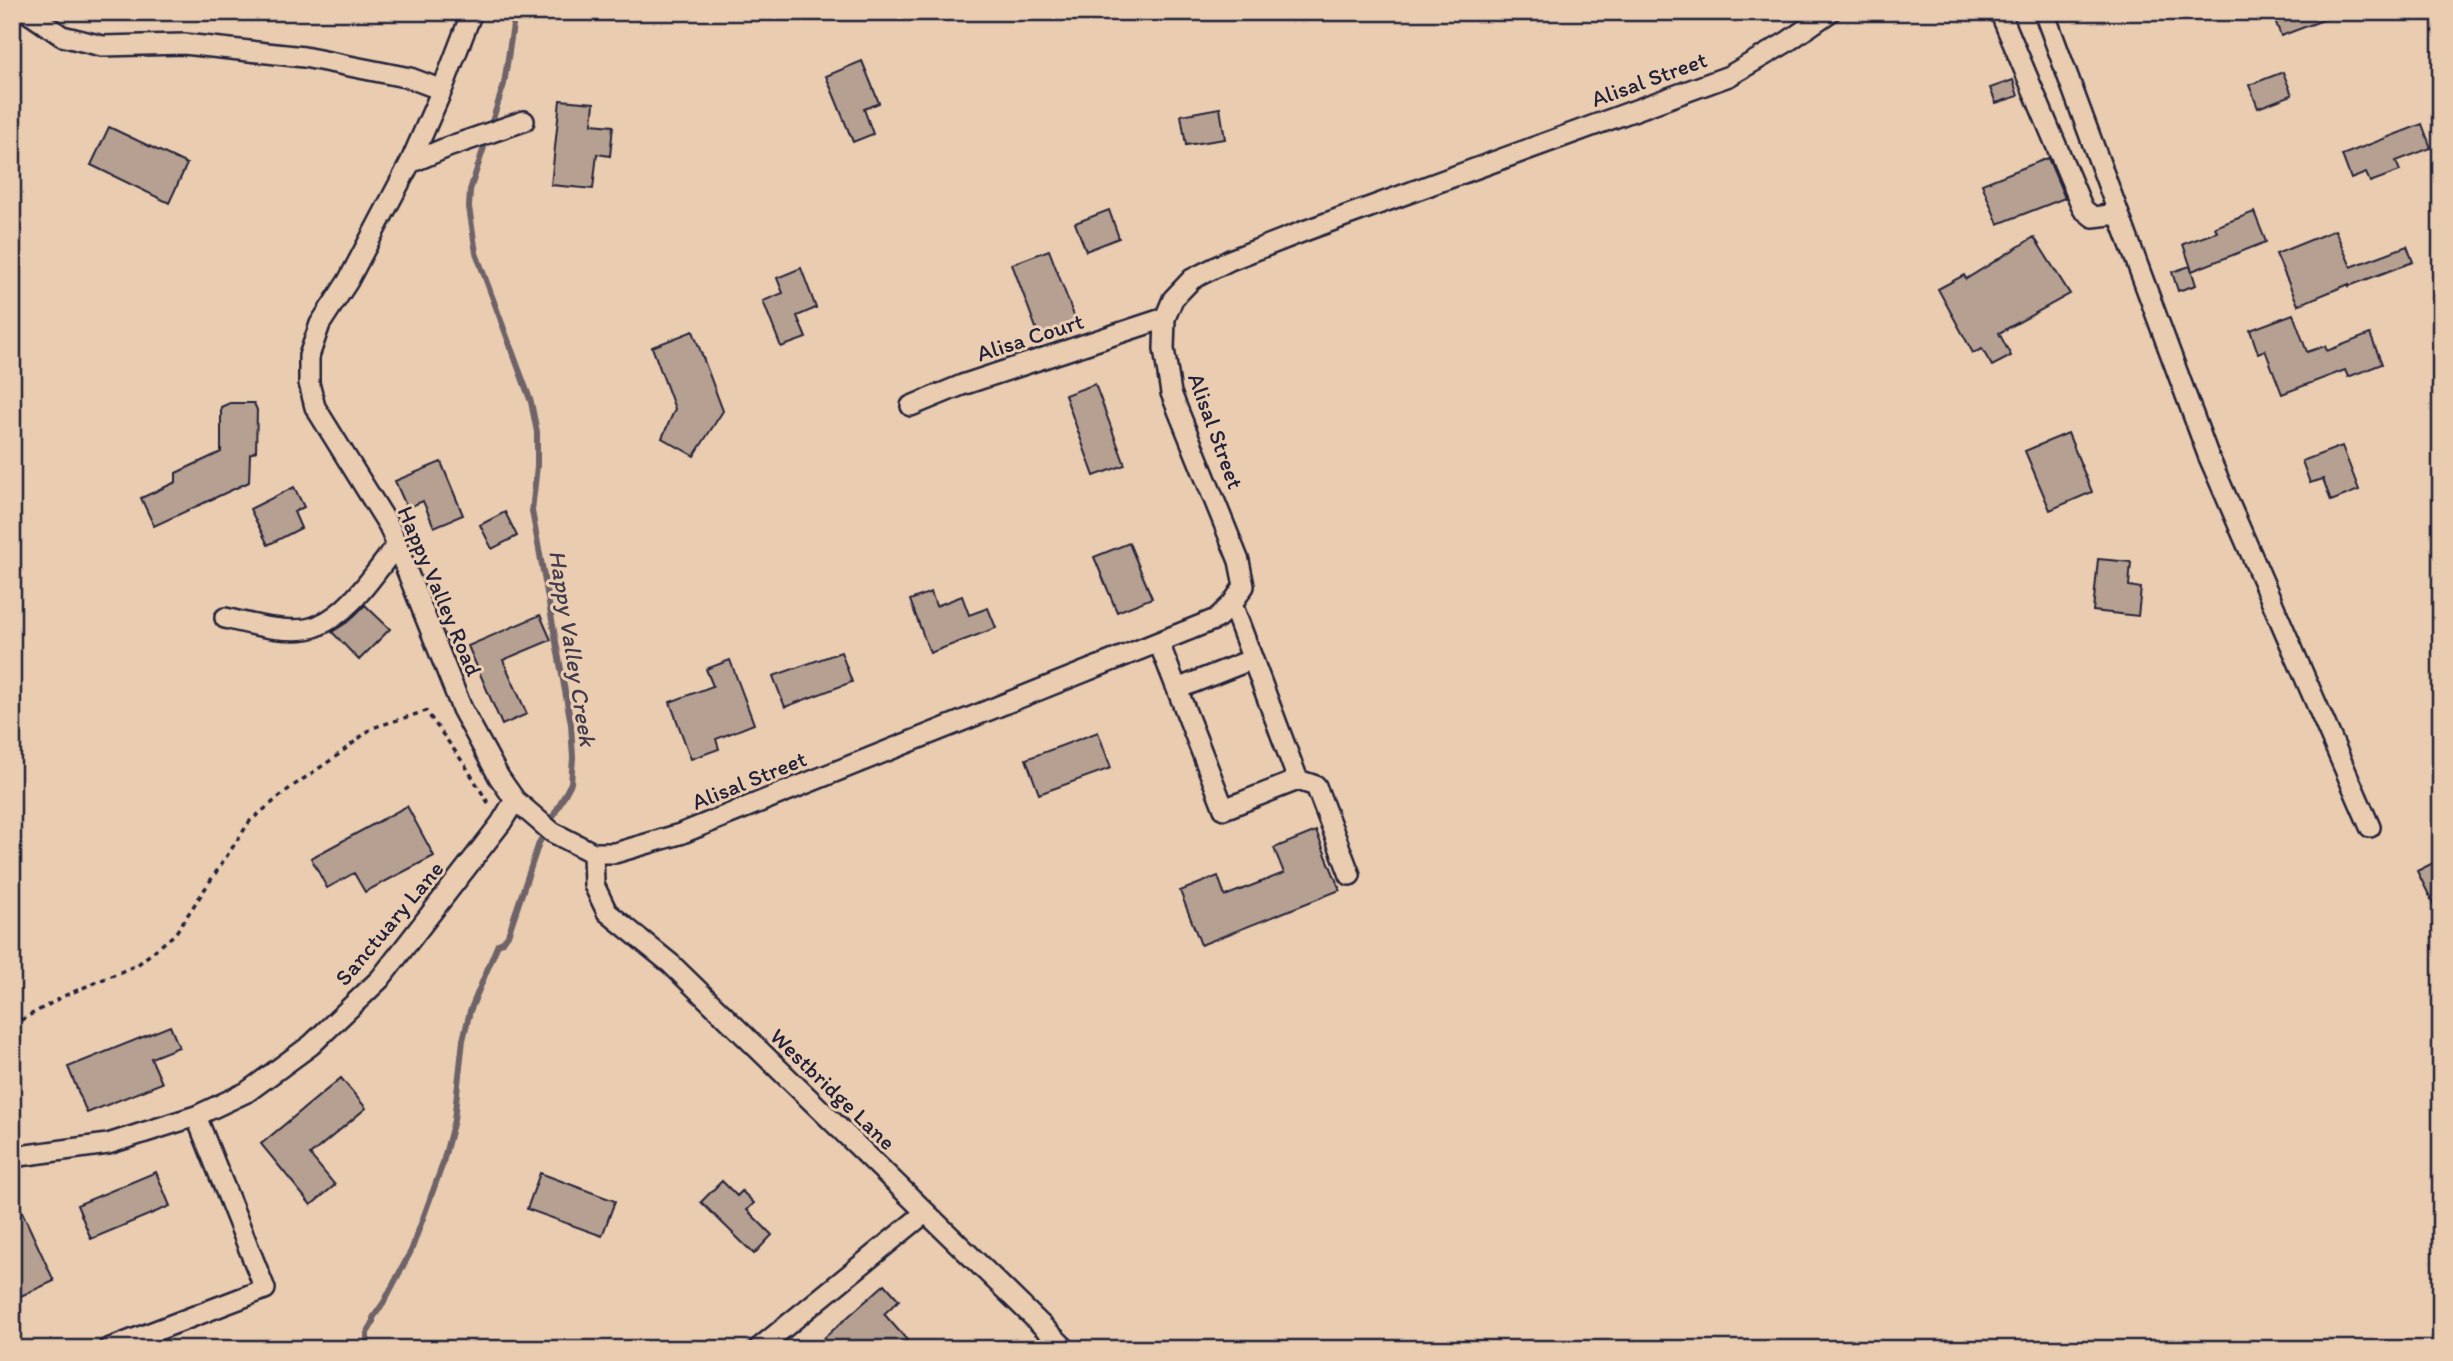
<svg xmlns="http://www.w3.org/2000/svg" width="2453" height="1361" font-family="Itim,sans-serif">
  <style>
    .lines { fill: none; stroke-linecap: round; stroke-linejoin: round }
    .stream { stroke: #6e6368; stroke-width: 6 }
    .building { fill: #b6a091; stroke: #22223b; stroke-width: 2 }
    .minor-casing { stroke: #22223b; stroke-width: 24 }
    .path { stroke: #22223b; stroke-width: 3.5; stroke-dasharray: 5 5; stroke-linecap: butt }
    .minor { stroke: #eacdb1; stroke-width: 19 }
    .labels { text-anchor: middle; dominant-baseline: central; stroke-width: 6; stroke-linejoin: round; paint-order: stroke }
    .street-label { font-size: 23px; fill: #22223b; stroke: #eacdb1 }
    .water-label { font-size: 24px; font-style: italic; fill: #423d4e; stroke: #eacdb1 }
  </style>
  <rect width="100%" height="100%" fill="#eacdb1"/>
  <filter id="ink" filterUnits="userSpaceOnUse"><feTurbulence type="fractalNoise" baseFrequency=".0143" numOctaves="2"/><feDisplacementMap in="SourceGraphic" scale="14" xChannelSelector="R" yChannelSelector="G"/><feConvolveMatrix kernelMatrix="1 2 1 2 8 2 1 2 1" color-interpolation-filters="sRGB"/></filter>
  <g filter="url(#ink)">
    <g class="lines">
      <path class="stream" d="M490,128L504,84L515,12
        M367,1349V1333L373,1323V1318L384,1302L411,1251L442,1166L454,1120L463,1040L470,1011L498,944L503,942L508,935L539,843L571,783L573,758L571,724L532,511L537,466V432L531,402L476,253L469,207L470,190L487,138"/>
    </g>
    <path class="building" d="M2272,12H2339V14L2281,36Z
      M862,61L879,103L864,109L873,134L853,142L826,76Z
      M2283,72L2292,95L2258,108L2249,85Z
      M2013,80L2018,96L1996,103L1990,88Z
      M560,100L594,103L592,124L613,126L610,156L597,154L593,189L551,185Z
      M1220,108L1225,139L1186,145L1181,115Z
      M2422,124L2431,148L2396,161L2400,171L2370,182L2366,173L2351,179L2342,155Z
      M109,127L187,164L169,203L91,165Z
      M2048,158L2065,198L1998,224L1982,184Z
      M1109,210L1119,238L1086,251L1075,223Z
      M2254,212L2266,242L2192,271L2183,244L2217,232L2215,227Z
      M2335,230L2351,267L2407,246L2413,262L2349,286V284L2298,305L2276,254Z
      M2034,237L2070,294L1999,333L2011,356L1992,366L1982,349L1973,353L1938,289L1964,275L1966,279Z
      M1049,250L1076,321L1039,336L1012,264Z
      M2190,266L2196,285L2178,291L2172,272Z
      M801,268L816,308L797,316L806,338L781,347L763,301L783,293L777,278Z
      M2293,314L2307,352L2325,346L2327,351L2370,334L2382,364L2348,377L2345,370L2282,394L2265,350L2258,353L2250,330Z
      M693,331L723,411L694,456L662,438L675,409L652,347Z
      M1095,384L1125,465L1094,476L1065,395Z
      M230,403H254L257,410L256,451L250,454L249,482L154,526L141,498L176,482V473L221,452V407Z
      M2068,433L2092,492L2050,510L2025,451Z
      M2342,446L2359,490L2331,501L2323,479L2310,483L2302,461Z
      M441,462L463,515L434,527L423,501L407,508L395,481Z
      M294,487L304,507L294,512L301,528L268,545L250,509Z
      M505,512L517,536L492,549L480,525Z
      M1129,543L1152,598L1117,612L1094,557Z
      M2098,559L2131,562L2129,586L2141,588L2138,616L2093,611Z
      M931,592L936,606L962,596L969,615L988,608L996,628L930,653L910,600Z
      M365,605L390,629L359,660L332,632L349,621Z
      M540,615L551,640L503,660L527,714L502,725L468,646Z
      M841,652L852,682L785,707L773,676Z
      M730,660L754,724L716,739L719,749L691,759L670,702L713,686L706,669Z
      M1098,732L1111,768L1039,794L1026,759Z
      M407,806L434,856L365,892L354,873L327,888L311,858Z
      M1316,831L1340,890L1201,945L1180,891L1218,876L1225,896L1284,873L1274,848Z
      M2441,859V919L2417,871Z
      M170,1026L179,1047L151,1058L162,1083L87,1113L68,1067Z
      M341,1078L366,1108L310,1155L335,1185L311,1205L261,1144Z
      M156,1172L170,1206L91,1239L77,1205Z
      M540,1173L615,1201L602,1236L527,1209Z
      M722,1181L737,1196L742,1191L754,1203L747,1210L772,1235L754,1254L701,1202Z
      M12,1190L54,1281L12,1300Z
      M885,1284L899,1300L884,1314L907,1340L898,1349H834L824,1338Z"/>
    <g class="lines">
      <g class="minor-casing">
        <path id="minor" d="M27,12L62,36L102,46L184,44L304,57L410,78L442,90
          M472,12L442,90L410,163L348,281L320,324L309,356V383L315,407L389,526L462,709L499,777L515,800L552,832L593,853H615L680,834L1216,619L1232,604L1244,586L1239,561L1171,393L1164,349L1165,318L1173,299L1192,279L1230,260L1307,230L1729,76L1787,42L1830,12
          M2000,12L2083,209L2093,217L2118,214
          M2044,12L2208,455L2370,827
          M410,163L448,147L524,121
          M911,406L962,385L1165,318
          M225,618C250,624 294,636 317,626C351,613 375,572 397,545
          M1159,643L1224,809L1298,780L1232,604
          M1177,689L1253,659
          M1298,780L1316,786L1350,875
          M593,853L594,885L607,912L671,964L1066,1349
          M12,1157L108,1144L196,1116L247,1092L311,1045L380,979L501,823L515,800
          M108,1349L265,1289L196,1116
          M758,1349L925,1213"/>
      </g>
      <path class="path" d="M12,1025L66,995L137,965L175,934L250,821L290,788L334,758L372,728L426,711L465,765L490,806"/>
      <use href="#minor" class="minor"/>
    </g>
  </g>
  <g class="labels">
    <g class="street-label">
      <text transform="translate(1649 79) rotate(-20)">Alisal Street</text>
      <text transform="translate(1030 337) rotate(-18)">Alisa Court</text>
      <text transform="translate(1216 431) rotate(70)">Alisal Street</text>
      <text transform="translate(440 591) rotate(67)">Happy Valley Road</text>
      <text transform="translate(749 780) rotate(-22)">Alisal Street</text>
      <text transform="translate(389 923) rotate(-50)">Sanctuary Lane</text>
      <text transform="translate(833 1089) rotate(44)">Westbridge Lane</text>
    </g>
    <g class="water-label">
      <text transform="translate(573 648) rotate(81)">Happy Valley Creek</text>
    </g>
  </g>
  <rect width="2453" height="1361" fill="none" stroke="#eacdb1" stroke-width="42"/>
  <rect x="21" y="21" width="2411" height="1319" fill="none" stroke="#22223b" stroke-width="2.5" filter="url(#ink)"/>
</svg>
